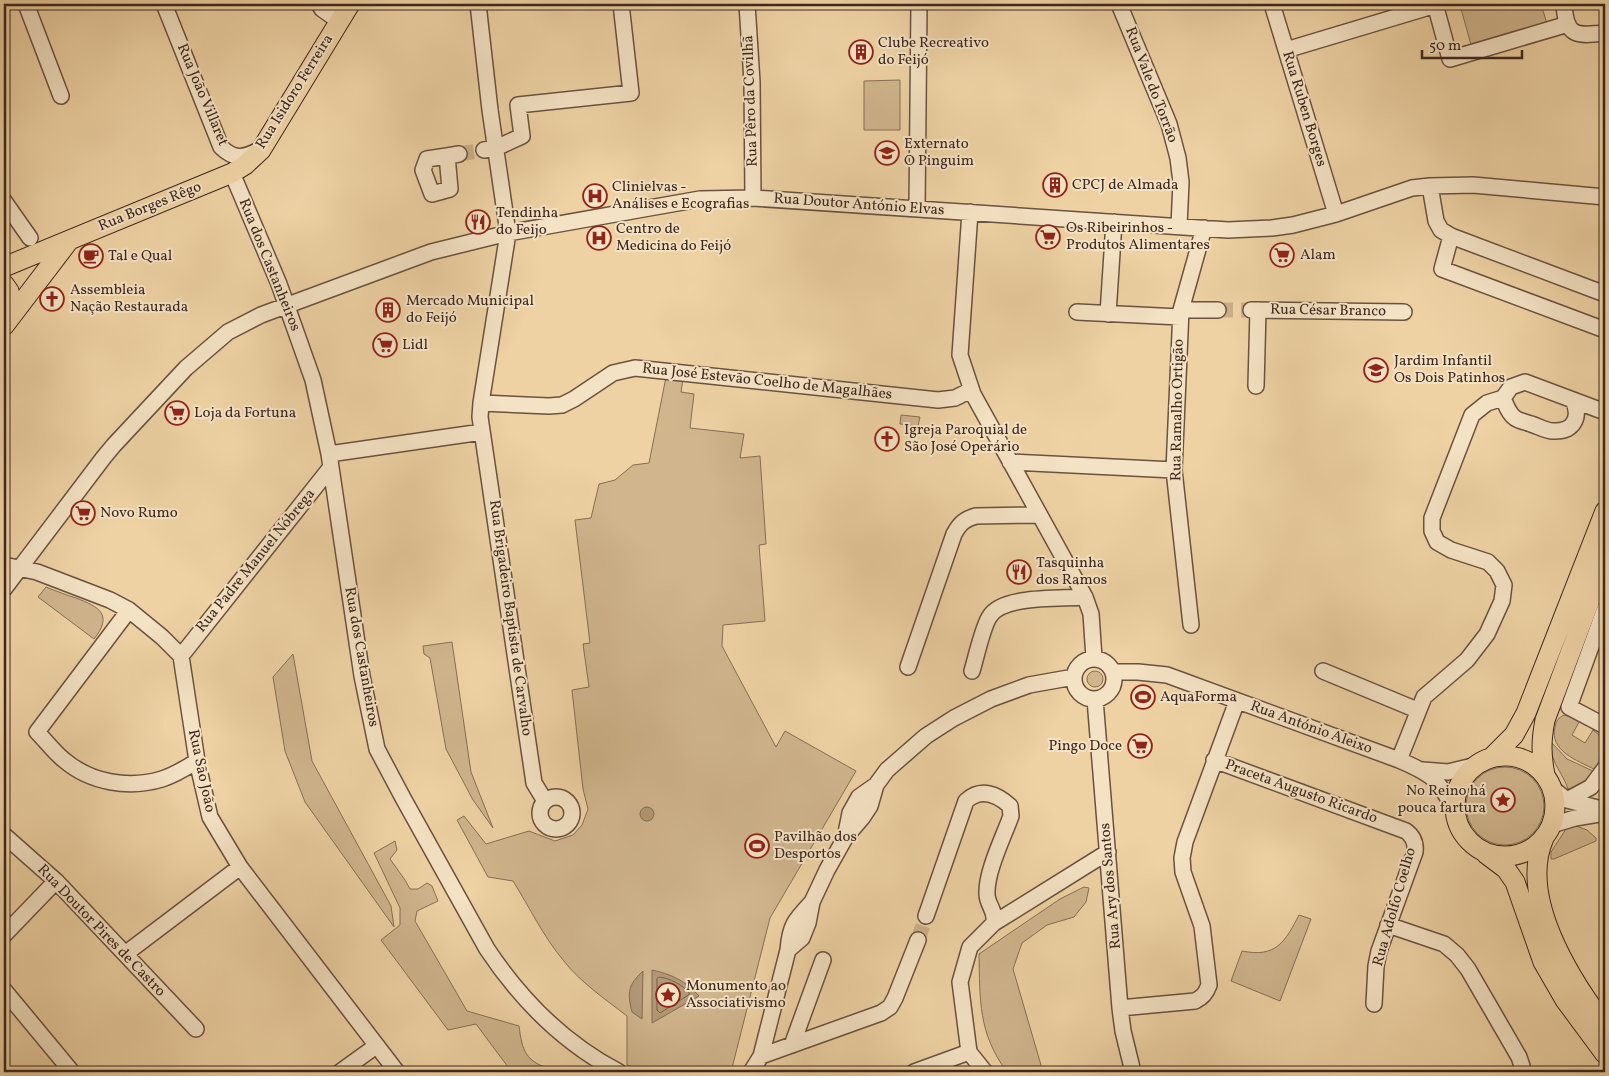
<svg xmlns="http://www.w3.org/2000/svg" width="1609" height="1076" font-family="Vollkorn,serif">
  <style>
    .green { fill: #d0b58d; stroke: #876e55 }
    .water { fill: #b29876; stroke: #846b52 }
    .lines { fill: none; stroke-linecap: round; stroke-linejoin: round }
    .shore { stroke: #78604a; stroke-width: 1 }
    .minor-tunnel { stroke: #cbb089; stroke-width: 15; stroke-dasharray: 15 8; stroke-linecap: butt }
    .minor-casing { stroke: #6a523f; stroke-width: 18 }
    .major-casing { stroke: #3e271d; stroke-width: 21 }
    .minor { stroke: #f4e2c4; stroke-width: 15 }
    .major { stroke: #eed2a4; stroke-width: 19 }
    .labels { text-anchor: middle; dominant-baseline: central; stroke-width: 4; stroke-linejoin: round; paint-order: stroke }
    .poi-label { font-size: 15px; fill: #3e271d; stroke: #f4e2c4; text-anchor: start }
    .street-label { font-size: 15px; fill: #3e271d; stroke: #f4e2c4 }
  </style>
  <rect width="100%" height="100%" fill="#eed2a4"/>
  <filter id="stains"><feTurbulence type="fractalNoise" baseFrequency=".004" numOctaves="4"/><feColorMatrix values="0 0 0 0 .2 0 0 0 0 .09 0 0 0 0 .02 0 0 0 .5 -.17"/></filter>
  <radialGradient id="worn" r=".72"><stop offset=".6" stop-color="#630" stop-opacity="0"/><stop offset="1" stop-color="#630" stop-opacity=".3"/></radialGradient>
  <path class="green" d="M1481,4H1541L1548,27L1472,48L1461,9Z
    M900,80V130H864V81Z
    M666,377L683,379L681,392L694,394L690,428L744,434L740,458L760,456L766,544L759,545L765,621L723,625L722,646L776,747L785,731L856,771L770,918L731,1072H647L627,1065V1016C605,999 580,982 563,960C543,936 530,908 513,881L488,877L457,820L464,816L486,844L529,831L555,841L573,835L582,825L588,809L583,789L572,690L589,687L583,644L590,643L575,520L591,518L599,484L615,480L633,465L649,463Z
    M901,415L920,417L918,426L900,424Z
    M46,587C56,591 66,595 76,598C100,607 113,615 94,639L38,597Z
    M452,642L471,772L493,828L473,800L446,749L430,658L424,654L423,646Z
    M293,654L312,761L391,906L394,927L305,802L285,751L273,677Z
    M1087 679a8 8 0 1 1 16 0a8 8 0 1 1-16 0Z
    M1564,715L1574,718L1579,722L1572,735L1585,743L1593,730L1599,735L1602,748L1597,769H1594C1578,761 1549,751 1555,727C1556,721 1558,718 1564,715Z
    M1552,743L1567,759L1593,771L1594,773C1587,781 1579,788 1568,789C1563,773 1548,759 1552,743Z
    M1466 806a39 39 0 1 1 78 0a39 39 0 1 1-78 0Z
    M1576,826L1587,830L1596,838V841L1554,859H1551V852L1566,829L1570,827Z
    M395,841L397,850L390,859L405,880L410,889H418L427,883L432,886L438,901L417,911L415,921L467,1011L519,1026C522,1051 526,1062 551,1069L552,1072H522L518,1067L511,1071L476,1024L448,1030L381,940L400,925V908L374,853Z
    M1084,887L1089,888L1086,902L1074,917L1047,925L1022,943L1013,969L1043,1072H1007C978,1033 980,1000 979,954L1060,899Z
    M1299,915L1311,919L1280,1001L1231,981L1242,951C1276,958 1285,942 1299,915Z"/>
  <path class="water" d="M640 814a7 7 0 1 1 14 0a7 7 0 1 1-14 0Z
    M652,970C671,974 686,981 699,996L652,1023Z
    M643,971L642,1019L632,1012C627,992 628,985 643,971Z"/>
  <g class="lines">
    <path class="shore" d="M659,977C670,978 683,985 690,994L660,1013L657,1010V979Z
      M665,985L675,990L679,993L666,1002L664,1000V988Z"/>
    <path class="minor-tunnel" d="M459,154L484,150
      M1218,310H1251
      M918,940L926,916"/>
    <g class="minor-casing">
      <path id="minor" d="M26,4L61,96
        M164,4L221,147C234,160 244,158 259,150
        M319,4L322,9L339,21
        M478,4L490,110L508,233L481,403L480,417L534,783L545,801
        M747,4L752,82L753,198
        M1119,4L1169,124L1178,158L1181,182L1179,226
        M1272,4L1336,214
        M1435,4L1450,59L1568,24
        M1564,4C1566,37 1576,36 1605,33
        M1286,50L1436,5
        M484,150L496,148L522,136L518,105L631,93L621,4
        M447,156L427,159L423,170L432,194L450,189L447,156L459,154
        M232,173L279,284L313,380L329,454L362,676L377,749L403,798L487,949C521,1000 565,1044 619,1072
        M1430,186L1436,221L1441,230L1451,236L1605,294
        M4,201L30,238
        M917,209L919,4
        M970,212L960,355L973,394L1085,597L1091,614L1094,658
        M1451,236L1442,269L1605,330
        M1181,310H1218
        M1251,310L1404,312
        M1077,312L1180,317
        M1108,314L1114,222
        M1256,386L1258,310
        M1573,400L1605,412
        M481,403L549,406L562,405L574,399L613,373L635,368L938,400L955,398L971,390
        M329,454L482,432
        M1010,462L1174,470
        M4,565L37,572L110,600L129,610L162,637L181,656L197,761L210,817L240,867L397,1072
        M4,589L104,457L114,445L186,368L228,332L261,315L431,252L508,233L700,199L753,198L1228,230L1272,228L1293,225L1336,214L1412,188L1430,186L1473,185L1605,197
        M1605,608L1569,707L1605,726
        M129,610L37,732C46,741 54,752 64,760C91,783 129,789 162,779C175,775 186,768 197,761
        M1191,625L1174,470L1181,310L1204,228
        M181,656L331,467
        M1074 679a20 20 0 1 1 40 0a20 20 0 1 1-40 0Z
        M908,667L954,534C960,523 965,519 976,516L1039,515
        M972,671C976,658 983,625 990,616C1003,595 1061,599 1085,597
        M1323,671L1417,710
        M1113,672H1138L1167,675L1399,760C1432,774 1437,778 1455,810
        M1095,699L1120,1008L1123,1031L1133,1072
        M1214,760L1406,831C1413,836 1416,843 1415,852L1379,951L1376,966L1374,1004
        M1399,760L1424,697L1467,660L1487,634L1502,601L1504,585L1497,571L1488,562L1451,550L1437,542L1432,531V518L1472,415L1487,403L1503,398L1511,387L1525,382L1573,400C1581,417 1574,432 1553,431C1546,431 1538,426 1531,424C1526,422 1519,421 1515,418C1509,414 1506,405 1503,398
        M1423,770L1448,772L1477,765
        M1552,788L1567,800L1605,810
        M540 813a16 16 0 1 1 32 0a16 16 0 1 1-32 0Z
        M1567,800L1591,787L1605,768
        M1552,825L1575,818L1605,813
        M4,835L56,881L196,1029
        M845,838L850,813L859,797L876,785L887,770L926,736L954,718L991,699L1029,685L1074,677
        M926,916L966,801C981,787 997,794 1010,806L1011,816C1003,838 986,872 987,894C987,905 996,910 994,923
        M1388,925L1444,944L1457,955L1468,969L1519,1057L1522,1066V1072
        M4,935L56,881
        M788,950L802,938L808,923L812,902L827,870L845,838L862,818L870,806L876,785
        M125,954L240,867
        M4,990L72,1072
        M1120,1008L1195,1001C1203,997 1206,993 1209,985L1202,926L1183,872L1182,858L1185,842L1237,701
        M792,1045L823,960
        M969,1052L960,982L970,947L994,923L1108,852
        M969,1052L985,1072
        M761,1056L881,1013L890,1007L895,998L918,940
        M340,1072L376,1046
        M751,1072L761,1056L788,950C790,925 795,920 812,902
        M914,1072L969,1052"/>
    </g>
    <g class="major-casing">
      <path id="major" d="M4,267L232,173L245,165L261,150L350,4
        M4,284L9,291L13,314
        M4,326L68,242
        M1455 806a50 50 0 1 1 100 0a50 50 0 1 1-100 0Z
        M1491,758L1514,735L1526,713L1605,511
        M1545,775C1541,754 1541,741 1545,720L1605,560
        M1544,838C1518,897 1570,979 1605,1025
        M1486,854L1506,869L1515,882L1543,962L1565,1000L1605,1054"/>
    </g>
    <use href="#minor" class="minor"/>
    <use href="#major" class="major"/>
  </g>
  <defs>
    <g id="building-ring" transform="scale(1.25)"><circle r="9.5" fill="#f4e2c4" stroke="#8f2418" stroke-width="1.5"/><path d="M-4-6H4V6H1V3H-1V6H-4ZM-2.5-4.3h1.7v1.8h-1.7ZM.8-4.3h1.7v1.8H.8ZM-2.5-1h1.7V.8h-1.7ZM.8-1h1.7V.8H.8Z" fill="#8f2418"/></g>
    <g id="school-ring" transform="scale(1.25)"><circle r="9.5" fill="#f4e2c4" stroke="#8f2418" stroke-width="1.5"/><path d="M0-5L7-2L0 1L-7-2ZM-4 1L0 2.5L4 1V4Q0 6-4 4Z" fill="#8f2418"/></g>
    <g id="hospital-ring" transform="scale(1.25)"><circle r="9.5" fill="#f4e2c4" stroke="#8f2418" stroke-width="1.5"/><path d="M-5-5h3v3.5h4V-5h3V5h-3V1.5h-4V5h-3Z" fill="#8f2418"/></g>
    <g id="restaurant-ring" transform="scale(1.25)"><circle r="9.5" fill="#f4e2c4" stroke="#8f2418" stroke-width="1.5"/><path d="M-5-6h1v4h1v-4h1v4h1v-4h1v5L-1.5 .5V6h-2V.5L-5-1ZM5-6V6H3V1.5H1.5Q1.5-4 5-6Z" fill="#8f2418"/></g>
    <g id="supermarket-ring" transform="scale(1.25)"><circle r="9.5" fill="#f4e2c4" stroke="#8f2418" stroke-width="1.5"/><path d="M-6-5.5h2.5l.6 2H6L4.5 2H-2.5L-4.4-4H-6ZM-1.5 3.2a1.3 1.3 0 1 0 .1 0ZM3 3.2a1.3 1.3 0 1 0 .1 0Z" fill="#8f2418"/></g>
    <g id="cafe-ring" transform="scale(1.25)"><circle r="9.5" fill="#f4e2c4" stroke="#8f2418" stroke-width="1.5"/><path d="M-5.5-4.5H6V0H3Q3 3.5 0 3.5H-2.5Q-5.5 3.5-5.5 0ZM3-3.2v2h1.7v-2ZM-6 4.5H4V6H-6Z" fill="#8f2418"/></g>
    <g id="church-ring" transform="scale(1.25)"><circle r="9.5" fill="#f4e2c4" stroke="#8f2418" stroke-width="1.5"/><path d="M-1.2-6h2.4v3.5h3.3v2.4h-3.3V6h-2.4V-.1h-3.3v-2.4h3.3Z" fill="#8f2418"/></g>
    <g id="stadium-ring" transform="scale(1.25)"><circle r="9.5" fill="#f4e2c4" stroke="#8f2418" stroke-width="1.5"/><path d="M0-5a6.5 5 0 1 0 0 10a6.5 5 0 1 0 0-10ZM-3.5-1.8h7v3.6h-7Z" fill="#8f2418"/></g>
    <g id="sight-ring" transform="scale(1.25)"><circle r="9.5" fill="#f4e2c4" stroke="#8f2418" stroke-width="1.5"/><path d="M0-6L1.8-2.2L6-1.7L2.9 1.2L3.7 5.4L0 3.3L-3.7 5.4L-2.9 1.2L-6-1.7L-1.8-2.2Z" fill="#8f2418"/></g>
  </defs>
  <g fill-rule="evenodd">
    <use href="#building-ring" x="861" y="52"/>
    <use href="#school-ring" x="887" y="153"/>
    <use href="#building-ring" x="1055" y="185"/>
    <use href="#hospital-ring" x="595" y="196"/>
    <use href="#restaurant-ring" x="478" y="222"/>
    <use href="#supermarket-ring" x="1048" y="237"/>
    <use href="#hospital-ring" x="599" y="238"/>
    <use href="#supermarket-ring" x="1282" y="255"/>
    <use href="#cafe-ring" x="91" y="256"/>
    <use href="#church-ring" x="52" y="299"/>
    <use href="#building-ring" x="388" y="310"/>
    <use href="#supermarket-ring" x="385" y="345"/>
    <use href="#school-ring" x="1376" y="370"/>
    <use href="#supermarket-ring" x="177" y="413"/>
    <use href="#church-ring" x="887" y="439"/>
    <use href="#supermarket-ring" x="83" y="513"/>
    <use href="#restaurant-ring" x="1019" y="572"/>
    <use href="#stadium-ring" x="1143" y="697"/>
    <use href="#supermarket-ring" x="1140" y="746"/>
    <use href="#sight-ring" x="1503" y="800"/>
    <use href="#stadium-ring" x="757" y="846"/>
    <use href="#sight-ring" x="668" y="995"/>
  </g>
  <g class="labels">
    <g class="poi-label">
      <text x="878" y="43">Clube Recreativo<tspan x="878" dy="17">do Feijó</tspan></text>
      <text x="904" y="144">Externato<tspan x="904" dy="17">O Pinguim</tspan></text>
      <text x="1072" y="185">CPCJ de Almada</text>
      <text x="612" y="187">Clinielvas -<tspan x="612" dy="17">Análises e Ecografias</tspan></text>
      <text x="496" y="213">Tendinha<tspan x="496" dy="17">do Feijo</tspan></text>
      <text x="1066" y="228">Os Ribeirinhos -<tspan x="1066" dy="17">Produtos Alimentares</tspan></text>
      <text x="616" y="229">Centro de<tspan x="616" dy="17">Medicina do Feijó</tspan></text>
      <text x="1300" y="255">Alam</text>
      <text x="108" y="256">Tal e Qual</text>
      <text x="70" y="290">Assembleia<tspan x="70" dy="17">Nação Restaurada</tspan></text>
      <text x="406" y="301">Mercado Municipal<tspan x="406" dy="17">do Feijó</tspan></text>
      <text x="402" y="345">Lidl</text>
      <text x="1394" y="361">Jardim Infantil<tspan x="1394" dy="17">Os Dois Patinhos</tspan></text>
      <text x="194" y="413">Loja da Fortuna</text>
      <text x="904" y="430">Igreja Paroquial de<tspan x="904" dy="17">São José Operário</tspan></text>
      <text x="100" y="513">Novo Rumo</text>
      <text x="1036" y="563">Tasquinha<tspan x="1036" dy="17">dos Ramos</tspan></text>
      <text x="1160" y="697">AquaForma</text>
      <text x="1122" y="746" text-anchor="end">Pingo Doce</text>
      <text x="1486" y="791" text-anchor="end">No Reino há<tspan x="1486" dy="17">pouca fartura</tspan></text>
      <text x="774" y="837">Pavilhão dos<tspan x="774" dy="17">Desportos</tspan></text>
      <text x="686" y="986">Monumento ao<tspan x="686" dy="17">Associativismo</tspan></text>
    </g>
    <g class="street-label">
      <text transform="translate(1151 85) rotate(69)">Rua Vale do Torrão</text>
      <text transform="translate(295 92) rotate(-58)">Rua Isidoro Ferreira</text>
      <text transform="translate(202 95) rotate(67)">Rua João Villaret</text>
      <text transform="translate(751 101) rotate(-92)">Rua Pêro da Covilhã</text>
      <text transform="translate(1304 109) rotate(73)">Rua Ruben Borges</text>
      <text transform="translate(859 205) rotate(4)">Rua Doutor António Elvas</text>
      <text transform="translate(150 207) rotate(-22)">Rua Borges Rêgo</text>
      <text transform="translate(269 265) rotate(68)">Rua dos Castanheiros</text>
      <text transform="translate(1328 311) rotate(1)">Rua César Branco</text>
      <text transform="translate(767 382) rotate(6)">Rua José Estevão Coelho de Magalhães</text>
      <text transform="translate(1178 410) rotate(-89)">Rua Ramalho Ortigão</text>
      <text transform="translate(256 561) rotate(-51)">Rua Padre Manuel Nóbrega</text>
      <text transform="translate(510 618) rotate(82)">Rua Brigadeiro Baptista de Carvalho</text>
      <text transform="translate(361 657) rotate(80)">Rua dos Castanheiros</text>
      <text transform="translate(1311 728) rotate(20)">Rua António Aleixo</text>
      <text transform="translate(201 771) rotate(78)">Rua São João</text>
      <text transform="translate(1301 792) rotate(20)">Praceta Augusto Ricardo</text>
      <text transform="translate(1111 886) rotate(-95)">Rua Ary dos Santos</text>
      <text transform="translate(1395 907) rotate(-74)">Rua Adolfo Coelho</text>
      <text transform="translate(101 931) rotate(46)">Rua Doutor Pires de Castro</text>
    </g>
  </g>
  <rect width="1609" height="1076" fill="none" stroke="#eed2a4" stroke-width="20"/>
  <rect x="5" y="5" width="1599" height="1066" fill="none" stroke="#3e271d" stroke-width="2.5"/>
  <rect x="10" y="10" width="1589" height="1056" fill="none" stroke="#3e271d"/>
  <path d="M1422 50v8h100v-8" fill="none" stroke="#3e271d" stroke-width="2.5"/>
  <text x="1429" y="50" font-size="15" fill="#3e271d" stroke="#f4e2c4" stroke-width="4" paint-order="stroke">50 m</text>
  <rect width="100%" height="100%" filter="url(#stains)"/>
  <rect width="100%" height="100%" fill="url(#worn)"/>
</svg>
